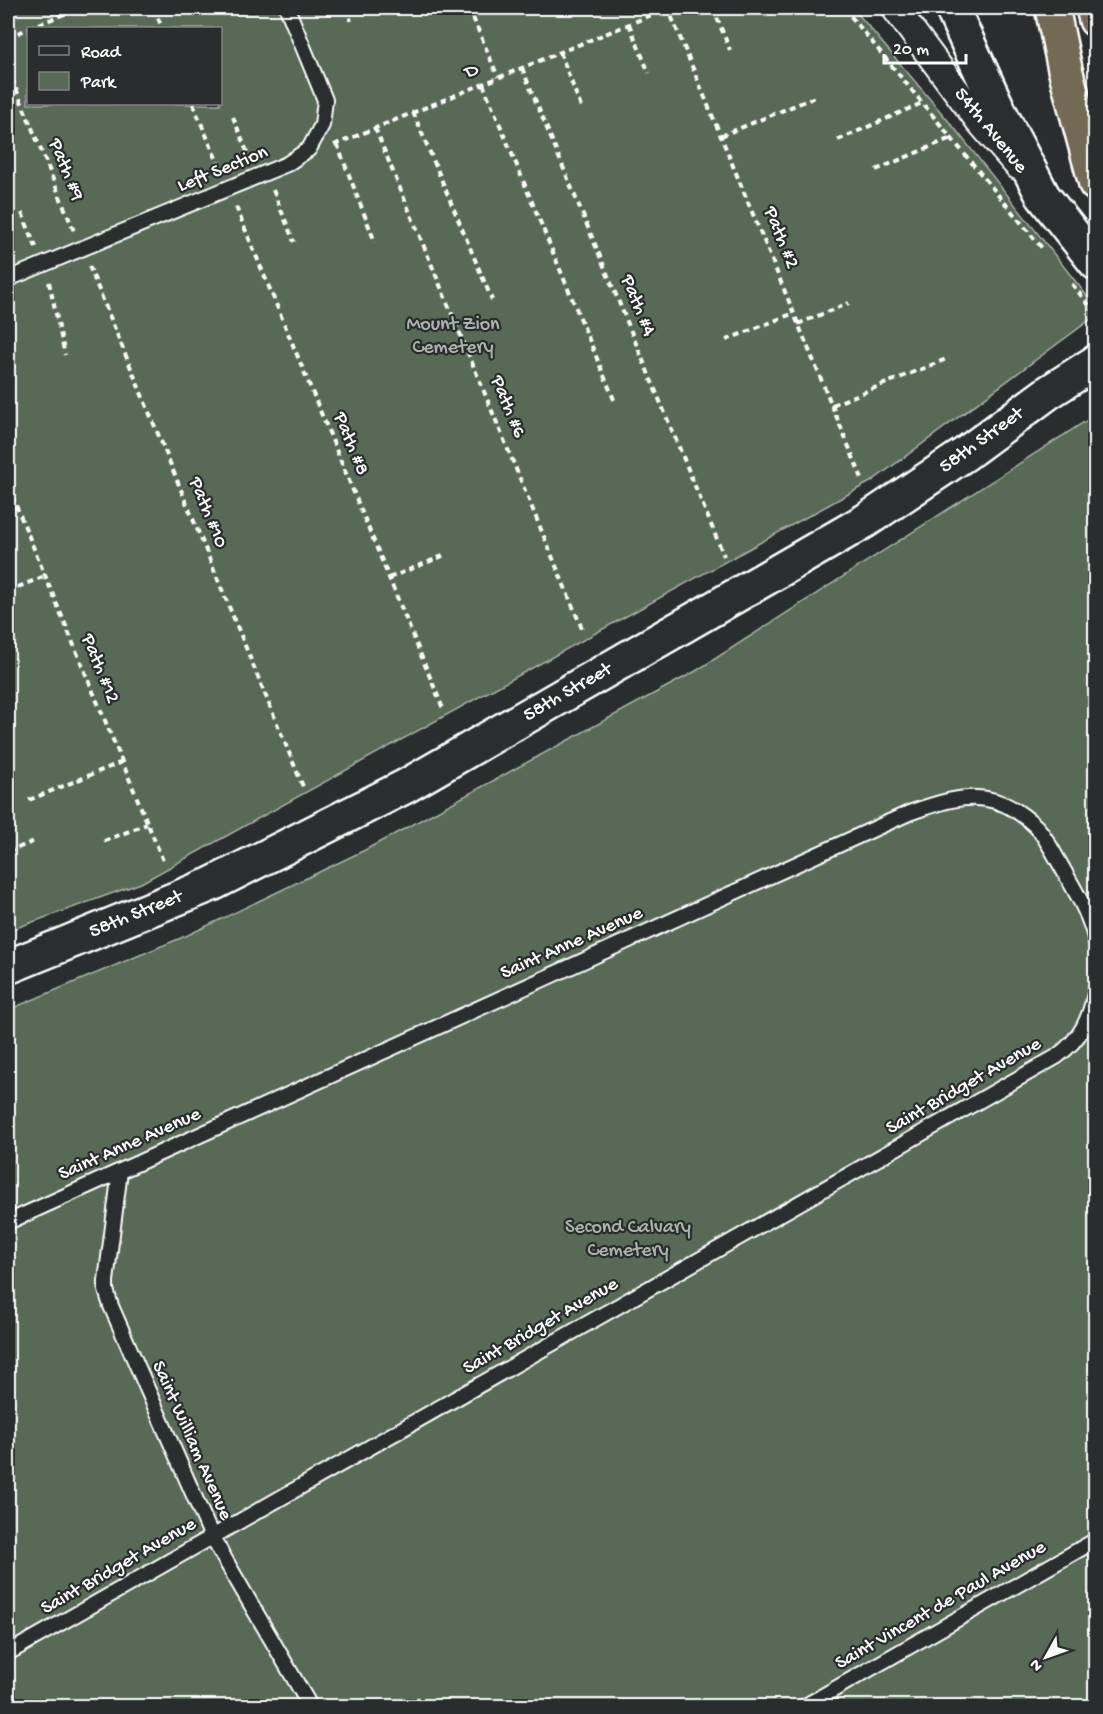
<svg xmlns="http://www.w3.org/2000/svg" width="1103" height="1714" font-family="'Gochi Hand',sans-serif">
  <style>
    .green { fill: #576a54; stroke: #abb4aa; stroke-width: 1.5; fill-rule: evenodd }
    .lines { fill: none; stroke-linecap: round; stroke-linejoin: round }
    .lane-casing { stroke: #fff; stroke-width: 18 }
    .street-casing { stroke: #fff; stroke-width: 30 }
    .secondary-casing { stroke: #fff; stroke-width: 38 }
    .highway-casing { stroke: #fff; stroke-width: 38 }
    .path { stroke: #fff; stroke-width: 4; stroke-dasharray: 6 4.5; stroke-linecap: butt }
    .lane { stroke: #2a2d2e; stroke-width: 14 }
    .street { stroke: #2a2d2e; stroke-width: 26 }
    .secondary { stroke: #2a2d2e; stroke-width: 33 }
    .highway { stroke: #736b52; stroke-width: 33 }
    .labels { text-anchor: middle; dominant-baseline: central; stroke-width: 4.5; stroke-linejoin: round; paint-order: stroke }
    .street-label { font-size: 20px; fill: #fff; stroke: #2a2d2e }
    .park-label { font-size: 20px; fill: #abb4aa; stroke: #2a2d2e }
  </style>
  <rect width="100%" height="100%" fill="#2a2d2e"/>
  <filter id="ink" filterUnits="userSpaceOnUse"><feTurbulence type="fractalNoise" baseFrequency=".0167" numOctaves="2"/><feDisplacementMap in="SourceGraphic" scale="12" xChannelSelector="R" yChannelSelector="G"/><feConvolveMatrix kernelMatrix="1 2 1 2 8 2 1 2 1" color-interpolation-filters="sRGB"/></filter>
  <g filter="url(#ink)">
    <path class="green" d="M8,8H853L956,130L1095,306V316L872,481L141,883L8,931ZM28,28H220V104H28Z
      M1095,415V1706H8V1010L188,935L365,850L696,671Z"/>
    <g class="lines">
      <g class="lane-casing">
        <path id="lane" d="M8,279L287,164L309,149L322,125L325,100L287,8
          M120,1171L106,1281V1290L111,1306L212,1537L310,1706
          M8,1222L909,813C945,800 980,788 1015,810C1024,816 1033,822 1040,831C1049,843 1056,857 1064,871C1077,894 1090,915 1096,942
          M8,1653L1056,1057C1082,1038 1089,1020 1096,990
          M805,1706L1096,1540"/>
      </g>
      <g class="street-casing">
        <path id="street" d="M895,8L979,121L1018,166"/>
      </g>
      <g class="secondary-casing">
        <path id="secondary" d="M952,8L1000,113L1043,196L1096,263
          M8,967L212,884L406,786L865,521L965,454L1049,392L1096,362"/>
      </g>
      <g class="highway-casing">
        <path id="highway" d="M1052,8L1065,69L1096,184
          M1093,8L1096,20"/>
      </g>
      <path class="path" d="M154,8L162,28
        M346,8L351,21
        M469,8L498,77
        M666,8L670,13L863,481
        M713,8L730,50
        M844,8L1042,248
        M629,24L649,73
        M29,28L67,13
        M8,37L28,29
        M560,52L581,107
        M522,68L724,556
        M8,69L74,231
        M483,84L615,402
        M193,104L221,170
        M413,112L492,300
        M233,117L250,159
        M375,128L583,631
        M721,136L815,97
        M838,140L922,103
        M337,144L375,242
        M334,145L666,9
        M876,170L951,138
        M273,190L294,242
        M236,207L444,711
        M22,213L36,247
        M89,266L304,789
        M49,282L65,355
        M1072,284L1092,309
        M798,324L849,303
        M726,340L794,313
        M832,405L949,358
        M8,486L164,863
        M389,578L445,555
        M8,591L45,576
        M29,800L122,762
        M104,841L147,824
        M8,852L37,840"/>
      <use href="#lane" class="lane"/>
      <use href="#street" class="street"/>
      <use href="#secondary" class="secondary"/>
      <use href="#highway" class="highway"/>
    </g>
  </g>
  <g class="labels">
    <g class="street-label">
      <text transform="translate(472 72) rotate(-22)">D</text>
      <text transform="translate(990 131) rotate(51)">54th Avenue</text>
      <text transform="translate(65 170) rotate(68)">Path #9</text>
      <text transform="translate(223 170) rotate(-22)">Left Section</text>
      <text transform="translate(780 238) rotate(68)">Path #2</text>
      <text transform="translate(637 306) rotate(68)">Path #4</text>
      <text transform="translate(507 407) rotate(68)">Path #6</text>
      <text transform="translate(982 441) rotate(-36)">58th Street</text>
      <text transform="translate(350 444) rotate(68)">Path #8</text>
      <text transform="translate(207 513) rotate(68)">Path #10</text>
      <text transform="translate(99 669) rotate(68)">Path #12</text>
      <text transform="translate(568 693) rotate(-30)">58th Street</text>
      <text transform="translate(136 915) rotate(-22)">58th Street</text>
      <text transform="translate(572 944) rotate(-24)">Saint Anne Avenue</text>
      <text transform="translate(964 1087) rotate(-30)">Saint Bridget Avenue</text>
      <text transform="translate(130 1145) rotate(-24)">Saint Anne Avenue</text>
      <text transform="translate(541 1327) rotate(-30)">Saint Bridget Avenue</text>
      <text transform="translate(191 1441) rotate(66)">Saint William Avenue</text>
      <text transform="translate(119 1567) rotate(-30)">Saint Bridget Avenue</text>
      <text transform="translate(941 1606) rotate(-30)">Saint Vincent de Paul Avenue</text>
    </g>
    <g class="park-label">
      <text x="453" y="325">Mount Zion<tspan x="453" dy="23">Cemetery</tspan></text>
      <text x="628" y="1228">Second Calvary<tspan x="628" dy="23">Cemetery</tspan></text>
    </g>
  </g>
  <rect width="1103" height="1714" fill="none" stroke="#2a2d2e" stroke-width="30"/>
  <rect x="15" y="15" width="1073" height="1684" fill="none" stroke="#fff" stroke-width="2" filter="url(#ink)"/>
  <rect x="27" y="27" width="195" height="78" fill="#2a2d2e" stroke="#7f8182" stroke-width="1.5"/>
  <rect x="39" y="46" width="30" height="9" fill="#2a2d2e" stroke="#7f8182" stroke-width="1.5"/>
  <text x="81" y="57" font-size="18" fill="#ffffff">Road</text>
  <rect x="39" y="72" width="30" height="18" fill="#576a54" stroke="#7f8182" stroke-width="1.5"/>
  <text x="81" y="87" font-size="18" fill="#ffffff">Park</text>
  <g transform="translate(1046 1657) rotate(230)" stroke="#2a2d2e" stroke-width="4.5" paint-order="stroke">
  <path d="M0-4.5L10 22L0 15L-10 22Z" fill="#ffffff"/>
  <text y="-9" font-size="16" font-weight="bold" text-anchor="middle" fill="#ffffff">N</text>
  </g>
  <path d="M884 54v9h82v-9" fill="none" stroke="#ffffff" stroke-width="3"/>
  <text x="893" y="54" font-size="18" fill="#ffffff" stroke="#2a2d2e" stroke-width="4.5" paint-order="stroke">20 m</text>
</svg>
